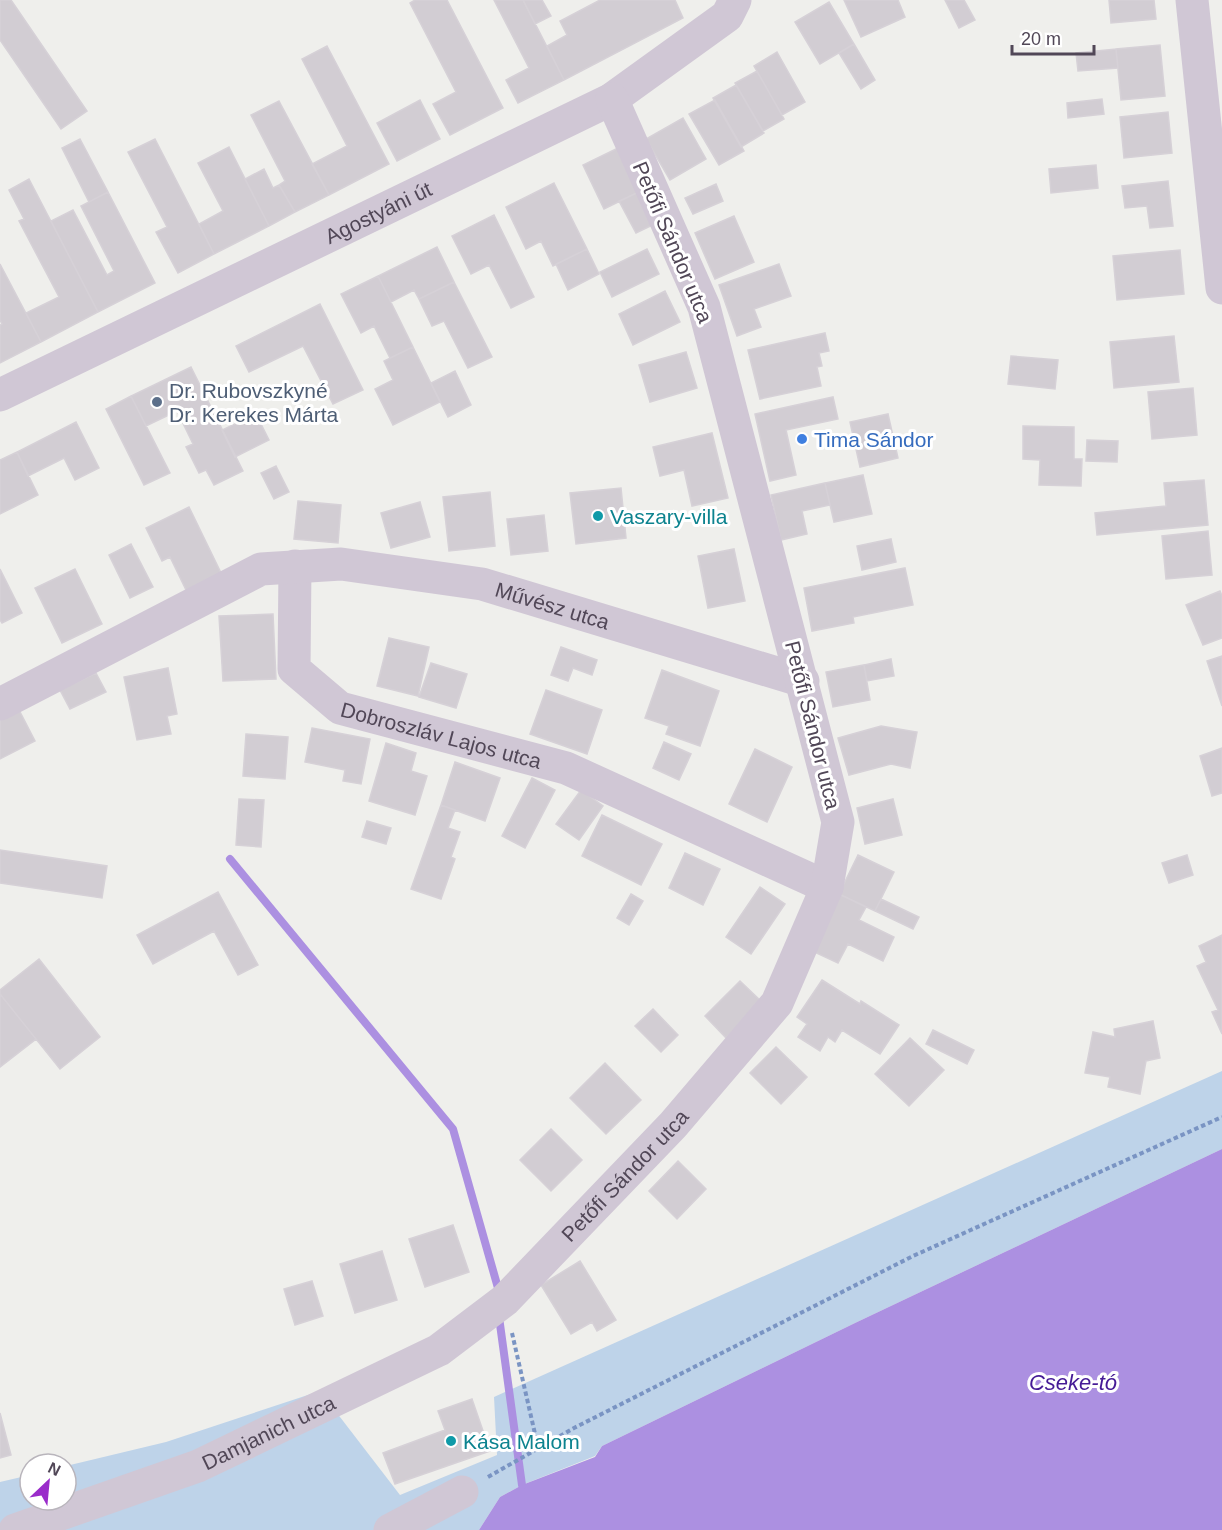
<svg xmlns="http://www.w3.org/2000/svg" width="1222" height="1530" font-family="Helvetica,sans-serif">
  <style>
    .green { fill: #bed3e9 }
    .water { fill: #ac90e1 }
    .lines { fill: none; stroke-linecap: round; stroke-linejoin: round }
    .stream { stroke: #ac90e1; stroke-width: 8 }
    .building { fill: #d2cdd3; stroke: #d6d1d7; stroke-width: 1.5 }
    .path { stroke: #7a94c3; stroke-width: 4; stroke-dasharray: 4.5 3; stroke-linecap: butt }
    .minor { stroke: #d0c7d5; stroke-width: 33 }
    .service-dot { fill: #5c6f8a; stroke: #fff; stroke-width: 2 }
    .shop-dot { fill: #3f7fe0; stroke: #fff; stroke-width: 2 }
    .culture-dot { fill: #0f9aa8; stroke: #fff; stroke-width: 2 }
    .labels { text-anchor: middle; dominant-baseline: central; stroke-width: 6; stroke-linejoin: round; paint-order: stroke }
    .street-label { font-size: 21px; fill: #514757; stroke: #fff }
    .service-label { font-size: 21px; fill: #4e5e75; stroke: #fff; text-anchor: start }
    .shop-label { font-size: 21px; fill: #366cbe; stroke: #fff; text-anchor: start }
    .culture-label { font-size: 21px; fill: #0d838f; stroke: #fff; text-anchor: start }
    .water-label { font-size: 22px; font-style: italic; fill: #461b96; stroke: #fff }
  </style>
  <rect width="100%" height="100%" fill="#efefec"/>
  <path class="green" d="M1222,1071V1149L855,1323L602,1446L595,1456L522,1485L500,1497L479,1530H0V1482L30,1475V1500H66V1466L166,1442L320,1391L400,1495L497,1455L494,1397Z"/>
  <path class="water" d="M1222,1149V1530H479L500,1497L522,1485L595,1457L602,1446L855,1323Z"/>
  <g class="lines">
    <path class="stream" d="M230,859L453,1129L498,1288
      M499,1317L522,1485"/>
  </g>
  <path class="building" d="M0,0H11L87,111L61,129L0,40Z
    M415,0H447L503,108L450,135L433,104L456,92L410,3Z
    M494,0H523L564,80L518,103L506,80L529,68Z
    M523,0H542L551,16L535,24Z
    M600,0H675L683,18L564,80L547,46L567,35L560,21Z
    M844,0H898L905,17L861,37Z
    M945,0H964L975,20L959,28Z
    M1109,0H1154L1156,19L1111,23Z
    M829,2L854,44L820,64L795,22Z
    M854,44L875,80L861,89L839,53Z
    M1160,45L1165,96L1121,100L1116,49Z
    M327,46L389,164L329,195L312,164L347,146L302,59Z
    M1116,49L1118,68L1078,71L1076,53Z
    M777,52L805,102L782,115L754,66Z
    M757,71L784,119L763,131L735,83Z
    M736,85L764,133L741,147L713,98Z
    M1102,99L1104,114L1068,118L1067,103Z
    M420,100L440,139L397,161L377,123Z
    M715,100L744,151L719,165L689,114Z
    M279,101L329,195L295,212L279,185L285,181L251,115Z
    M1168,112L1172,153L1124,158L1120,117Z
    M683,118L706,159L670,180L646,139Z
    M80,139L108,192L89,202L62,148Z
    M155,139L214,254L178,273L156,232L167,227L128,152Z
    M622,146L643,190L604,209L583,165Z
    M229,147L269,226L214,254L199,224L223,211L198,163Z
    M1096,165L1098,188L1051,193L1049,169Z
    M264,169L273,188L279,185L295,212L269,226L245,179Z
    M29,179L98,312L41,342L26,313L59,297L19,221L24,219L9,190Z
    M1168,181L1173,226L1150,228L1147,206L1125,208L1122,186Z
    M554,183L587,249L553,266L541,241L526,249L506,207Z
    M716,184L723,201L693,214L685,198Z
    M643,190L659,222L636,233L619,201Z
    M108,192L155,283L98,312L51,221L73,210L107,275L114,271L81,206Z
    M494,215L534,297L511,308L489,265L471,274L452,236Z
    M734,216L754,262L715,279L695,233Z
    M437,247L454,282L419,299L414,290L391,302L378,276Z
    M587,249L599,274L568,290L556,264Z
    M647,249L659,274L612,297L600,272Z
    M1180,250L1184,294L1117,300L1113,256Z
    M0,264L41,342L0,363V325L2,324L0,320Z
    M779,264L791,296L754,309L761,327L737,336L719,285Z
    M378,276L413,347L390,358L374,326L361,333L341,294Z
    M454,282L492,357L468,368L444,321L432,326L419,299Z
    M665,291L680,322L633,345L619,314Z
    M320,304L363,390L333,404L303,346L249,372L236,346Z
    M825,333L829,351L819,353L822,366L817,367L821,386L760,399L748,350Z
    M1174,336L1179,382L1114,388L1110,342Z
    M413,347L440,402L393,425L375,389L393,380L384,361Z
    M686,352L697,388L650,402L639,365Z
    M1011,356L1058,360L1055,389L1008,384Z
    M191,367L243,471L214,485L206,470L199,473L186,447L193,444L177,411L146,426L131,396Z
    M455,371L471,405L448,417L431,383Z
    M1193,388L1197,435L1152,439L1148,392Z
    M131,396L170,473L144,485L106,409Z
    M833,397L838,419L786,430L796,475L770,481L755,414Z
    M256,414L269,440L235,457L222,430Z
    M888,414L898,458L860,467L850,422Z
    M76,422L99,468L75,480L64,458L28,476L17,452Z
    M1023,426L1074,427V459H1082L1081,486L1039,485L1040,460L1023,459Z
    M712,433L728,498L692,506L684,470L660,476L653,447Z
    M1087,440L1118,441L1117,462L1086,461Z
    M17,452L38,495L0,514V460Z
    M276,466L289,492L274,499L261,473Z
    M863,475L872,514L834,522L825,483Z
    M1204,480L1208,525L1097,535L1095,513L1166,506L1164,483Z
    M825,483L830,505L802,511L807,534L781,540L771,495Z
    M621,488L626,538L576,544L570,493Z
    M490,492L495,546L449,551L443,497Z
    M298,501L341,505L338,543L294,539Z
    M420,502L430,537L391,548L381,513Z
    M189,507L222,575L187,592L170,557L162,561L146,528Z
    M544,515L548,551L511,555L507,519Z
    M1208,531L1212,575L1166,579L1162,536Z
    M891,539L896,562L862,570L857,546Z
    M131,544L153,587L130,598L109,555Z
    M734,549L745,601L708,608L698,556Z
    M905,568L913,605L853,617L854,623L812,631L804,588Z
    M0,569L22,613L2,623L0,620Z
    M75,569L102,624L62,643L35,588Z
    M1220,591L1222,596V638L1203,645L1186,605Z
    M273,614L276,679L223,681L219,616Z
    M389,638L429,647L418,696L377,686Z
    M561,647L597,660L592,675L573,668L568,681L551,675Z
    M1222,656V706L1207,661Z
    M891,659L894,676L867,681L864,665Z
    M431,663L467,674L456,708L419,697Z
    M864,665L870,700L833,707L826,672Z
    M168,668L177,714L167,716L171,734L137,740L124,677Z
    M662,670L719,691L700,746L666,734L669,726L645,718Z
    M96,673L106,692L70,709L60,690Z
    M546,690L602,710L587,754L530,734Z
    M17,706L35,741L0,759V714Z
    M881,726L917,732L910,768L891,764L849,775L838,738Z
    M312,728L370,739L361,784L343,781L345,770L305,762Z
    M246,734L288,737L285,779L243,776Z
    M664,742L691,754L679,780L653,768Z
    M386,743L416,753L411,771L427,776L415,815L369,801Z
    M1222,748V793L1212,796L1200,756Z
    M755,749L792,767L767,822L729,804Z
    M455,762L500,778L485,821L441,805Z
    M532,778L555,790L525,848L502,836Z
    M581,790L603,806L579,840L556,824Z
    M239,799L264,800L261,847L236,845Z
    M893,799L902,835L865,844L857,808Z
    M441,805L455,810L448,828L460,832L451,857L455,859L441,899L411,889Z
    M602,815L662,844L641,885L582,856Z
    M367,821L391,828L386,844L362,837Z
    M0,850L107,866L102,898L0,883Z
    M685,853L720,869L703,905L669,888Z
    M858,855L894,872L875,911L839,894Z
    M1187,855L1193,875L1169,883L1162,863Z
    M760,887L785,904L751,954L726,937Z
    M218,892L258,965L238,975L214,931L153,964L137,935Z
    M631,894L643,901L629,925L617,918Z
    M839,894L866,907L859,920L894,937L883,961L848,944L838,963L812,951Z
    M881,899L919,917L913,929L875,911Z
    M1222,935V1034L1212,1012L1218,1010L1197,966L1206,962L1199,946Z
    M39,959L100,1037L60,1069L0,994V990Z
    M822,980L860,1004L861,1001L899,1025L880,1054L842,1030L835,1042L828,1037L820,1051L798,1037L807,1024L797,1017Z
    M740,981L762,1002L726,1038L705,1016Z
    M0,994L36,1039L0,1067Z
    M653,1009L678,1035L661,1052L635,1026Z
    M1153,1021L1160,1058L1146,1061L1140,1094L1108,1087L1110,1077L1085,1073L1093,1032L1115,1037L1114,1029Z
    M933,1030L974,1050L967,1064L926,1044Z
    M910,1038L944,1070L909,1106L875,1074Z
    M776,1047L807,1077L781,1104L750,1073Z
    M605,1063L641,1100L606,1134L570,1098Z
    M551,1129L582,1160L551,1191L520,1160Z
    M678,1161L706,1189L677,1219L649,1191Z
    M453,1225L469,1272L425,1287L409,1239Z
    M382,1251L397,1300L355,1313L340,1264Z
    M580,1261L616,1320L597,1331L592,1322L571,1334L541,1285Z
    M312,1281L323,1316L295,1325L284,1289Z
    M472,1399L490,1451L395,1484L383,1453L445,1430L438,1411Z
    M0,1413L11,1455L0,1458Z"/>
  <g class="lines">
    <path class="path" d="M512,1333L538,1447
      M488,1477L574,1428L913,1256L1222,1117"/>
    <g class="minor">
      <path d="M1192,0L1222,288"/>
      <path id="s1" d="M0,395L612,99L727,16L735,0"/>
      <path id="s2" d="M295,566L294,669L340,708L566,768L827,887"/>
      <path id="s3" d="M0,704L261,569L341,564L482,584L803,681"/>
      <path id="s4" d="M15,1530L198,1466L439,1350L505,1300L673,1125L777,1003L827,887L838,822L704,307L612,99"/>
      <path d="M390,1530L462,1492"/>
    </g>
  </g>
  <circle class="service-dot" cx="157" cy="402" r="6"/>
  <circle class="shop-dot" cx="802" cy="439" r="6"/>
  <g class="culture-dot">
    <circle cx="598" cy="516" r="6"/>
    <circle cx="451" cy="1441" r="6"/>
  </g>
  <g class="labels">
    <g class="street-label">
      <text stroke="none"><textPath href="#s1" startOffset="420">Agostyáni út</textPath></text>
      <text transform="translate(673 242) rotate(67)">Petőfi Sándor utca</text>
      <text stroke="none"><textPath href="#s3" startOffset="590">Művész utca</textPath></text>
      <text transform="translate(813 725) rotate(76)">Petőfi Sándor utca</text>
      <text stroke="none"><textPath href="#s2" startOffset="268">Dobroszláv Lajos utca</textPath></text>
      <text stroke="none"><textPath href="#s4" startOffset="717">Petőfi Sándor utca</textPath></text>
      <text stroke="none"><textPath href="#s4" startOffset="272">Damjanich utca</textPath></text>
    </g>
    <g class="service-label">
      <text x="169" y="390">Dr. Rubovszkyné<tspan x="169" dy="24">Dr. Kerekes Márta</tspan></text>
    </g>
    <g class="shop-label">
      <text x="814" y="439">Tima Sándor</text>
    </g>
    <g class="culture-label">
      <text x="610" y="516">Vaszary-villa</text>
      <text x="463" y="1441">Kása Malom</text>
    </g>
    <g class="water-label">
      <text x="1073" y="1382">Cseke-tó</text>
    </g>
  </g>
  <g transform="translate(48 1482) rotate(26)"><circle r="28" fill="#ffffff" stroke="#b9b5bc" stroke-width="1.5"/>
  <path d="M0-4.5L10 22L0 15L-10 22Z" fill="#9a2cca"/>
  <text y="-9" font-size="16" font-weight="bold" text-anchor="middle" fill="#514757">N</text>
  </g>
  <path d="M1012 45v9h82v-9" fill="none" stroke="#514757" stroke-width="3"/>
  <text x="1021" y="45" font-size="18" fill="#514757" stroke="#ffffff" stroke-width="4.5" paint-order="stroke">20 m</text>
</svg>
